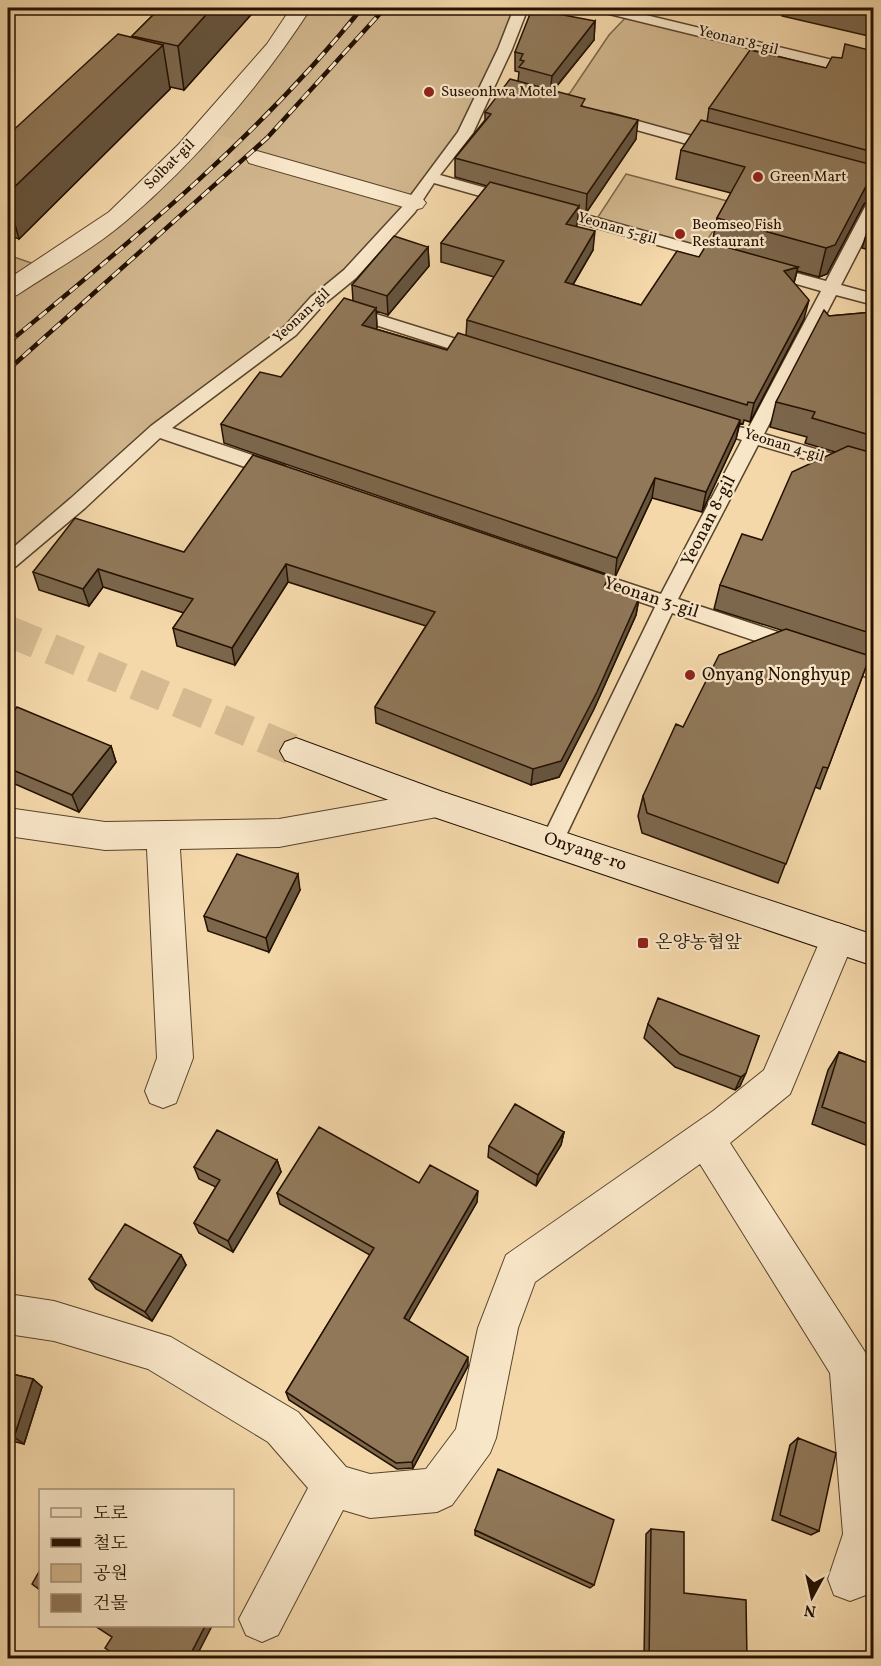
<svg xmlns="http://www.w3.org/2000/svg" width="881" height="1666" font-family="Vollkorn,'Noto Serif KR',serif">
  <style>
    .green { fill: #d1b68d; stroke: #7a6447; stroke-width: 1.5 }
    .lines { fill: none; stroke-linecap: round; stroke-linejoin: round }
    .street-tunnel { stroke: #d5ba91; stroke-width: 23; stroke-dasharray: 23 11; stroke-linecap: butt }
    .secondary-tunnel { stroke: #d5ba91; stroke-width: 31; stroke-dasharray: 31 15; stroke-linecap: butt }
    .lane-casing { stroke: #58432b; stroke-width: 3 }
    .street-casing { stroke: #58432b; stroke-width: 2 }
    .secondary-casing { stroke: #241101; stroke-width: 2 }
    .lane { fill: #f8e6c8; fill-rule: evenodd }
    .street { fill: #f8e6c8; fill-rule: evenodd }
    .secondary { fill: #f8e6c8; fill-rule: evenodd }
    .rail-casing { stroke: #241101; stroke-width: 4.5 }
    .rail { stroke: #f8e6c8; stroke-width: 3; stroke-dasharray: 10; stroke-linecap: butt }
    .wall { fill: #7c674d; stroke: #241101; stroke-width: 1.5 }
    .shaded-wall { fill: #65543e; stroke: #241101; stroke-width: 1.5 }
    .building { fill: #907859; stroke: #241101; stroke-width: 1.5 }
    .poi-dot { fill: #8f2418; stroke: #f8e6c8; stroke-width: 2 }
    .labels { text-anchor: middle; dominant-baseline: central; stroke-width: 4.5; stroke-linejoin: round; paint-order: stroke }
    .far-street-label { font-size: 15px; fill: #241101; stroke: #f8e6c8 }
    .far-poi-label { font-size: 15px; fill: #241101; stroke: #f8e6c8; text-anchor: start }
    .street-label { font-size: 18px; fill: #241101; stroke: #f8e6c8 }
    .poi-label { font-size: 18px; fill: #241101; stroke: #f8e6c8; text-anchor: start }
  </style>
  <rect width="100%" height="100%" fill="#f4d8aa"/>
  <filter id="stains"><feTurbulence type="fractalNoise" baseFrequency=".00333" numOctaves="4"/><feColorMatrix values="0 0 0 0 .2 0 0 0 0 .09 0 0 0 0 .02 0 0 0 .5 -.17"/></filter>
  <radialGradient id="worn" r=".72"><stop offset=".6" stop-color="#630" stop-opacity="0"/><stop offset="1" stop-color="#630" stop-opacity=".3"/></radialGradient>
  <path class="green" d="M301,8H521L465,133L350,274L157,430L8,561V255L43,267L117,217L275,48Z
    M629,14L823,62L774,163L554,103L570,93L609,35Z
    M626,174L731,202L700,252L594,223Z"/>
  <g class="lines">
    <path class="street-tunnel" d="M213,145L257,158"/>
    <path class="secondary-tunnel" d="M8,631L296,751"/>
    <g class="lane-casing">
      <path id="lane" d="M514,8H528L512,49L473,133L440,175L518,197L520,200L518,203L512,205L434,183L415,212L356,278L323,305L296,335L172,428L285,466L287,471L285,476H271L160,438L85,508L15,567L8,569V552L71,498L151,426L284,327L311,297L344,270L403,206L458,132L498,49Z
        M595,8H617L874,70V79L597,11Z
        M609,113L721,144L724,147L716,152L604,121L601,118Z
        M874,200V221L841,285L874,294V305L836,295L764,434L874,466V479L758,445L678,599L802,640L805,646L802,652L795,654L672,613L560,848L552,851L544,848L541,841L655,607L572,579L569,574L572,569L579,567L661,594L742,440L733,437L730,433L733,429L739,427L748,429L821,291L761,274L759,270L767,265L826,281L866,205Z
        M550,205L738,257L740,261L732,266L544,213L542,210L544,207Z
        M347,305L485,348L488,352L479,358L341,314L338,310Z
        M838,652L874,663V679L831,666L828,660L831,654Z"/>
    </g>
    <g class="street-casing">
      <path id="street" d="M291,8H311C262,84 195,162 126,221C93,249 53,271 17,295L8,298V279L109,212L179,144L267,44Z
        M257,151L422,198L426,203L422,208L414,210L249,163L246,158L249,153Z
        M437,791L449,794L453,804L449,814L437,817L279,847L180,849L193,1058L176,1103L163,1108L150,1103L145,1091L157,1058L147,849L105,850L8,836V808L105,822L279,819Z
        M838,923L850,927L855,938L790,1094L730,1143L865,1352L871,1367L874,1397V1575L866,1595L850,1601L834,1595L828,1579L843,1534L830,1373L700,1164L535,1282L518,1328L496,1438L490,1453L452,1505L437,1512L370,1518L343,1510L278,1635L262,1642L246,1635L239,1619L308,1488L268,1442L148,1369L54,1341L8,1334V1294L54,1301L171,1337L298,1412L346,1467L370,1474L426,1469L456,1429L478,1328L506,1255L713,1111L764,1070L826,927Z"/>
    </g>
    <g class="secondary-casing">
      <path id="secondary" d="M296,738L443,792L874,935V966L425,814L285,760L280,751L285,742Z"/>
    </g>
    <use href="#lane" class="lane"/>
    <use href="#street" class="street"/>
    <use href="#secondary" class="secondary"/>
    <g class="rail-casing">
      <path id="rail" d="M8,343C134,239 259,136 362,8
        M8,370L267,138L385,8"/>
    </g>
    <use href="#rail" class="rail"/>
  </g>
  <path class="wall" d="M160,8H257L184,90L170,87V89L19,239L8,235V135L133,37L132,36Z
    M784,8H873V37L782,16Z
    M595,21L594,40L553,91L584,107L636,139L586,213L578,211L576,226L593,250L573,285L641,305L699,257L712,243L717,218L731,193L676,179L681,150L707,122L709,108L826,68L842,58L873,51V198L864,204L827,274L819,277L797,271L794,283L804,319L750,422L744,420L743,424L740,423L736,439L702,512L652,498L615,577L224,443L221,424L281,377L353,301L352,285L428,247L429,266L388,315L376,311L377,328L376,329L447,350L466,336L467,320L494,277L441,262V243L487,186L455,177V158L485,120V112L518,81L519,72L515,71V52Z
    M873,214V251L862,248L871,219Z
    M873,312V660L869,659L820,789L815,787L778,883L642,833L638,816L643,796L683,727L781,630L714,609L720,585L762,540L835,452L805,443L807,437L770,427L776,402L829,316Z
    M184,552L607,588L639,598L636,615L594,709L559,777L531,785L376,723L375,707L426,626L288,582L235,665L177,646L173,628L184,613L103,587L89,606L39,590L33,572Z
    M8,718L111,746L116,762L79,812L8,781Z
    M300,890L269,952L208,931L204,916Z
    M648,1024L759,1036L740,1086L735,1090L675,1067L644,1038Z
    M839,1052L873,1065V1148L812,1124L828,1070Z
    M564,1132L561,1145L536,1186L488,1157L489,1146Z
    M277,1160L281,1172L233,1252L199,1233L194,1223L216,1187L199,1179L194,1167Z
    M419,1183L477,1202L408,1321L468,1366L413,1468L397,1469L289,1400L286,1392L370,1255L280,1204L277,1193Z
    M181,1255L186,1265L152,1321L96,1289L89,1279Z
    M8,1373L33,1379L42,1387L24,1444L8,1440Z
    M798,1438L819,1531L811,1535L772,1520L790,1445Z
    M651,1529L684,1593L747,1659H644L646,1534Z
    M475,1530L594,1585L590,1588L475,1535Z"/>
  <path class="shaded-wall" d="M212,8H257L184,90L178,46Z
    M595,21L594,40L550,94L552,76Z
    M163,45L170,89L19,239L8,199V193Z
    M638,120L636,139L586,213L587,194Z
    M873,174V198L864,204L827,274L819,277L826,248L872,175Z
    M579,206L577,225L565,243L566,224Z
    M595,231L593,250L563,301L565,282Z
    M428,247L429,266L388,315L387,296Z
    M798,267L793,286L784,271Z
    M809,300L804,319L750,422L754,403Z
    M376,308L377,328L363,345L362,325Z
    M740,420L736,439L702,512L706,492Z
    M655,478L652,498L615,577L617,558Z
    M286,564L288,582L235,665L232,648Z
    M98,569L103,587L89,606L83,589Z
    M609,576L607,594L604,587Z
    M639,598L636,615L594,709L559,777L531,785L533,769Z
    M111,746L116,762L79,812L72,795Z
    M298,874L300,890L269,952L266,938Z
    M746,1073L740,1086L735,1090L741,1077Z
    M564,1132L561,1145L536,1186L538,1175Z
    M277,1160L281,1172L233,1252L228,1241Z
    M478,1191L477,1202L405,1327L404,1318Z
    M181,1255L186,1265L152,1321L145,1312Z
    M468,1357V1366L413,1468L412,1462Z
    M33,1379L42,1387L24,1444L14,1437Z
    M205,1626H212L195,1659H188Z"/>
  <path class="building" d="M160,8H212L178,46L132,36Z
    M532,9L595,21L552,76L519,67L524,61L520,60L523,54L515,52Z
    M118,34L163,45L8,193V135Z
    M845,44L873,51V152L709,108L750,50L826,68L832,57L842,58Z
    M510,79L585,99L581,106L638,120L587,194L455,158L491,114L485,112Z
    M701,120L873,165V174L872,175L835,245L826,248L717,218L745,167L681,150Z
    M490,182L579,206L566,224L595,231L565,282L641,305L677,251L699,257L708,242L798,267L784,271L809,300L754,403L748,402L747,405L467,320L504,261L441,243Z
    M394,236L428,247L387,296L352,285Z
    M344,298L376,308L362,325L447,350L458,333L740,420L706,492L655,478L617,558L221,424L260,372L281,377Z
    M824,310L829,316L873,312V436L812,418L815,412L776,402Z
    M848,446L873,453V634L720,585L742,534L762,540L792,472Z
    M253,455L609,576L604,587L639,598L597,692L561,761L533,769L375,707L435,612L286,564L232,648L173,628L193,599L98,569L83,589L33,572L75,518L184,552Z
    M786,629L870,656L828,768L823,767L786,864L647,813L643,796L676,724L683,727L719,655Z
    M17,707L111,746L72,795L8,768V718Z
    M237,854L298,874L266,938L204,916Z
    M658,998L759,1036L746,1073L741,1077L680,1054L648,1024Z
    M839,1052L873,1065V1126L822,1107Z
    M515,1104L564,1132L538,1175L489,1146Z
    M319,1127L419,1183L430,1165L478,1191L404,1318L468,1357L412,1462L396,1463L286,1392L374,1248L277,1193Z
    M217,1130L277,1160L228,1241L194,1223L220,1180L194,1167Z
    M125,1224L181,1255L145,1312L89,1279Z
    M8,1373L33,1379L14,1437L8,1436Z
    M798,1438L836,1453L819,1531L780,1515Z
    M498,1469L614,1520L594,1585L475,1530Z
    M651,1529L684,1532V1593L746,1600L747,1659H649Z
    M40,1570V1590L32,1584Z
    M95,1626H205L188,1659H121L105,1648L112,1637Z"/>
  <g class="poi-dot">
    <circle cx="429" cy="92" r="6"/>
    <circle cx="758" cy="177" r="6"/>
    <circle cx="680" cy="234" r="6"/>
    <circle cx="690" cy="675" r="6"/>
    <rect x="637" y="937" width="12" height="12" rx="3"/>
  </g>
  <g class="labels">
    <g class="far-street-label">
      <text transform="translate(738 41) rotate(14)">Yeonan 8-gil</text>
      <text transform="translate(170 165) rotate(-45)">Solbat-gil</text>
      <text transform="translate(617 229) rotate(16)">Yeonan 5-gil</text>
      <text transform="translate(302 316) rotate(-43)">Yeonan-gil</text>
      <text transform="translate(784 446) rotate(17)">Yeonan 4-gil</text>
    </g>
    <g class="far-poi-label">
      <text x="441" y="92">Suseonhwa Motel</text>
      <text x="770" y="177">Green Mart</text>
      <text x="692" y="225">Beomseo Fish<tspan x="692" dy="17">Restaurant</tspan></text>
    </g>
    <g class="street-label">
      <text transform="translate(709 521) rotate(-63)">Yeonan 8-gil</text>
      <text transform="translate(651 598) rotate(18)">Yeonan 3-gil</text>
      <text transform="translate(585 852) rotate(19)">Onyang-ro</text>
    </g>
    <g class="poi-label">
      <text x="702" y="675">Onyang Nonghyup</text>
      <text x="655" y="943">온양농협앞</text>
    </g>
  </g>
  <rect width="881" height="1666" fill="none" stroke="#f4d8aa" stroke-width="30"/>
  <rect x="9" y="9" width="863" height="1648" fill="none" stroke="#241101" stroke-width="3"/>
  <rect x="15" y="15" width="851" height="1636" fill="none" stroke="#241101" stroke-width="1.5"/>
  <rect x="39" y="1489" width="195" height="138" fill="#f8e6c8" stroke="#a39178" stroke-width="1.5"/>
  <rect x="51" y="1508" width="30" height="9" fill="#f8e6c8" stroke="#a39178" stroke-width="1.5"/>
  <text x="93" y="1519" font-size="18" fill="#241101">도로</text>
  <rect x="51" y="1538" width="30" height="9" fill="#241101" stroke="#a39178" stroke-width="1.5"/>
  <text x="93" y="1549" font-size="18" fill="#241101">철도</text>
  <rect x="51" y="1564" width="30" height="18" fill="#d1b68d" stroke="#a39178" stroke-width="1.5"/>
  <text x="93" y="1579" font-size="18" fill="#241101">공원</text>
  <rect x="51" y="1594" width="30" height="18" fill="#907859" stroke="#a39178" stroke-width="1.5"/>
  <text x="93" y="1609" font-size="18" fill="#241101">건물</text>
  <g transform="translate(812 1597) rotate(188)" stroke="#f8e6c8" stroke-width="4.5" paint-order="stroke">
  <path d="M0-4.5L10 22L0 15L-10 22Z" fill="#241101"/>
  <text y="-9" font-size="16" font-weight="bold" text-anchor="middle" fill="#241101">N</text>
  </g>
  <rect width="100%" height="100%" filter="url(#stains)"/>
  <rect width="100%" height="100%" fill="url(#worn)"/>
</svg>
